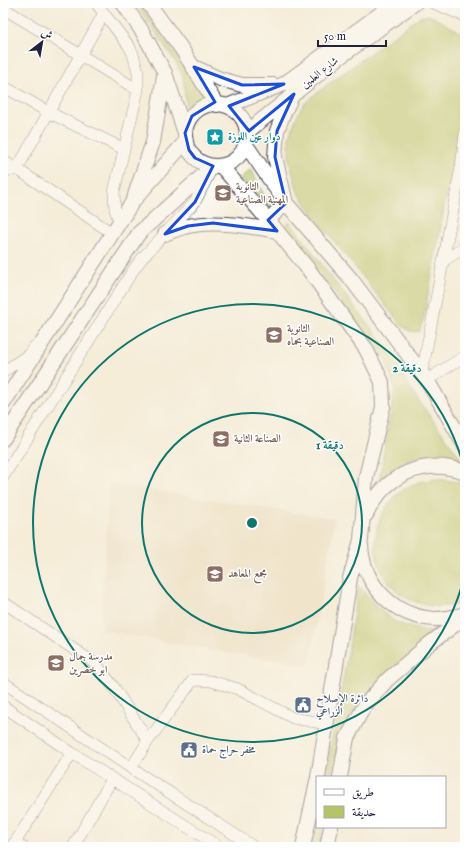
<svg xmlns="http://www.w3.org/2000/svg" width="468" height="850" font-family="'IM FELL English',Amiri,serif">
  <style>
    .built { fill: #e8d9ba }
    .green { fill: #b6c466; stroke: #6c7350 }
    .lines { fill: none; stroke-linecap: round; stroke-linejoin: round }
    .minor-casing { stroke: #424053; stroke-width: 12 }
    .major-casing { stroke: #424053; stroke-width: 16 }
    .minor { stroke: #fff; stroke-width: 11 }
    .major { stroke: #fff; stroke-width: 14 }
    .marked { fill: none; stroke: #1d4ed8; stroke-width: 3; stroke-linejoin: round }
    .ring { fill: none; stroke: #0f766e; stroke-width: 2 }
    .labels { text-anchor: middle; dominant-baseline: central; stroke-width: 3; stroke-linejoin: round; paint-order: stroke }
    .street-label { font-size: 11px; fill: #22223b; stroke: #fff }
    .culture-label { font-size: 11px; font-weight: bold; fill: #0d838f; stroke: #fff; text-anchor: start }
    .education-label { font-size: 11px; font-weight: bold; fill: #785e54; stroke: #fff; text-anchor: start }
    .service-label { font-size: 11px; font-weight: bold; fill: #4e5e75; stroke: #fff; text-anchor: start }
    .centre { fill: #0f766e; stroke: #fff; stroke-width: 2 }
    .ring-label { font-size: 12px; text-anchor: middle; font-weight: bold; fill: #0f766e; stroke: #fff; stroke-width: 3; stroke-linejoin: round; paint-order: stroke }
  </style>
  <rect width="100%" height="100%" fill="#fff"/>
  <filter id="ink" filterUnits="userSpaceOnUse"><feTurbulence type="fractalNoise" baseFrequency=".025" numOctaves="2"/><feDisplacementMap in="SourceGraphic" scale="8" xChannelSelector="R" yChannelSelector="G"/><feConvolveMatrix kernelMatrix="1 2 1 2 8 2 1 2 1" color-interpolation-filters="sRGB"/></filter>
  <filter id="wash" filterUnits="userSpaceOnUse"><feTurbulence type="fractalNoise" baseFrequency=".012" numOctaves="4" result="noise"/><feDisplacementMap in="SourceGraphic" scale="16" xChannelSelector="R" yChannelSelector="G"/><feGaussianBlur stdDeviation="0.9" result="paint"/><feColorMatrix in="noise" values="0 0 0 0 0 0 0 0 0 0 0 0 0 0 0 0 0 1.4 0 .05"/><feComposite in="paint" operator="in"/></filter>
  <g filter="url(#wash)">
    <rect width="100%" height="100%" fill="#f5edd9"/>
    <path class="built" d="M109,483L335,519L309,665L227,653L101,630Z"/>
    <path class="green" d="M135,3H139L206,97L190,106H186L183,77L175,61Z
      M429,15L459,31L465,39V96L424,317L419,332L409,331L401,325L315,217L298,192L289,160V137L296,118L303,105L319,91L419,17Z
      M251,169L270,207L239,179Z
      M290,222L328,273L387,348L416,397L462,460C441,456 419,452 400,464C392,468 386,474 379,479L395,389L385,359L284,226Z
      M437,479L458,482L465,486V601C453,607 440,608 426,605C364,592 357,508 416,483C422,481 431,480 437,479Z
      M358,585C368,596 383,615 396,622C409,628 423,631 438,633L357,707L344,727L334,760L331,777H325L348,653Z
      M317,821V827H323L319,847H312Z"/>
  </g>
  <g filter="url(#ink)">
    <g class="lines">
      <g class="minor-casing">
        <path id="minor" d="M96,3L129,46L133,54L138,72V90L114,192L115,210L120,222
          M433,3L465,16
          M3,8L138,90
          M3,86L48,112L124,149
          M3,161L17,169L112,233
          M3,172L17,169L104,13
          M443,261L465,247
          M3,372L28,355L35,346
          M422,373L461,167L465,134
          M427,380L465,356
          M3,477L134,269L143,257L195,202L211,170
          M3,602L96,664L113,686L148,741
          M3,682L131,768L254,847
          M3,706L72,753L219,847
          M131,768L148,741L193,680L211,681L238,689L293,718L327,724
          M14,843L23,847
          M12,847L72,753
          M73,847L112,779"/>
      </g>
      <g class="major-casing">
        <path id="major" d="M123,3L142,31L165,73L185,133
          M148,3L181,48L217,105
          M194,67L220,79L242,85H273
          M185 135a31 31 0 1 1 62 0a31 31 0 1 1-62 0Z
          M227,106L284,84L395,3
          M247,132L337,59L415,3
          M246,145L286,203L351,279L427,380L465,446
          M221,166L268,220L309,270L366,349L382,382L383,407L366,477L361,540L350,578L318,777
          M135,195L153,142L164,76
          M268,220L286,203L275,157L277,131L283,115L291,98
          M165,234C172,231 180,228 188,226C217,220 248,226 277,231
          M3,404L133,201L186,141
          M3,439L139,233L213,166
          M366,515C384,475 423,457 465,472
          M361,545C363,585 394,617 435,619C445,619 455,617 465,614
          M340,777L347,738L365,705L387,680L429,644L465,617
          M303,847L317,781
          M327,847L331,827"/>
      </g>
      <use href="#minor" class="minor"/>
      <use href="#major" class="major"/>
    </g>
  </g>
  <path d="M0 0H468V850H0ZM194,67L242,85L284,84L229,106L249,131L294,94L277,131L275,157L286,203L268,220L277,231L213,223L188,226L165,234L195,202L213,166L195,158L189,150L185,133L192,116L215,102Z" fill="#f5edd9" fill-opacity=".55" fill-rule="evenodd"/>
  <path class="marked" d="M194,67L242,85L284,84L229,106L249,131L294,94L277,131L275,157L286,203L268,220L277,231L213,223L188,226L165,234L195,202L213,166L195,158L189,150L185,133L192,116L215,102Z"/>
  <g class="ring">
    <circle cx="252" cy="523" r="110"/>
    <path d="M465 574A219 219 0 1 1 465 472"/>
  </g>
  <defs>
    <g id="sight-square" transform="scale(0.9)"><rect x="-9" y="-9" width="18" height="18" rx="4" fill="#0f9aa8" stroke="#fff"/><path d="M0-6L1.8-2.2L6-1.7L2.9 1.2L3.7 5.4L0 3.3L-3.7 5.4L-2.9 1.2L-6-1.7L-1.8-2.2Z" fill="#fff"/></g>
    <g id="school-square" transform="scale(0.9)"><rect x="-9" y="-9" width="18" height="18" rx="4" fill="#8d6e63" stroke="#fff"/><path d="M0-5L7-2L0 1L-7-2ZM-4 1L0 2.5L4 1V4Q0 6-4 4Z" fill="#fff"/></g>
    <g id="civic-square" transform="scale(0.9)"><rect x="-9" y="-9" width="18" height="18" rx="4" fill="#5c6f8a" stroke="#fff"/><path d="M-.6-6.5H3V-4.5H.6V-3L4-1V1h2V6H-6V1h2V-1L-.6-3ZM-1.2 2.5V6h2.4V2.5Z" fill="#fff"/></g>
  </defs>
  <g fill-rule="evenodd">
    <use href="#sight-square" x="215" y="137"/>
    <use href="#school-square" x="223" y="193"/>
    <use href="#school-square" x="274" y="335"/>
    <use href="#school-square" x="221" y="439"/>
    <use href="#school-square" x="215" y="574"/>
    <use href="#school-square" x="56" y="663"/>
    <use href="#civic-square" x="303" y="705"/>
    <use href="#civic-square" x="189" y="750"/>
  </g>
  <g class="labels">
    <g class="street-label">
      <text transform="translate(320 73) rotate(-38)">شارع العلمين</text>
    </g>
    <g class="culture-label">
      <text x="228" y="137">دوار عين اللوزة</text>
    </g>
    <g class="education-label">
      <text x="236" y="187">الثانوية<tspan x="236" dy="13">المهنية الصناعية</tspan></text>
      <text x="287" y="329">الثانوية<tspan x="287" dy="13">الصناعية بحماه</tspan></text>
      <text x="234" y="439">الصناعة الثانية</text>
      <text x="228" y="574">مجمع المعاهد</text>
      <text x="69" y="657">مدرسة جمال<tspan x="69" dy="13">ابو خصرين</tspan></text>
    </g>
    <g class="service-label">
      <text x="316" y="699">دائرة الإصلاح<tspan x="316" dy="13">الزراعي</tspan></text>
      <text x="202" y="750">مخفر حراج حماة</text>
    </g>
  </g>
  <circle cx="252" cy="523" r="6" class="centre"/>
  <g class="ring-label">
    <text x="407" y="372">2 دقيقة</text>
    <text x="330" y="449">1 دقيقة</text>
  </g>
  <rect width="468" height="850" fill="none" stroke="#fff" stroke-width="16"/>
  <rect x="316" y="776" width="130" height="52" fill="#ffffff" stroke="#a7a7b1"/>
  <rect x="324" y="789" width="20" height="6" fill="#ffffff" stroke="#a7a7b1"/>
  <text x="352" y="796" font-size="12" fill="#22223b">طريق</text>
  <rect x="324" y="806" width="20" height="12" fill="#b6c466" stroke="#a7a7b1"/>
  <text x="352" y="816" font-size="12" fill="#22223b">حديقة</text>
  <g transform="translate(42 42) rotate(31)" stroke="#ffffff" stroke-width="3" paint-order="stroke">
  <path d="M0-3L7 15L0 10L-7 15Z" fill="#22223b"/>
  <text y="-6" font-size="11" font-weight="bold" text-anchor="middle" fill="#22223b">ش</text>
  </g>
  <path d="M318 40v6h68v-6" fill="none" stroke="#22223b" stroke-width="2"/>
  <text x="324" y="40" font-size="12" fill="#22223b" stroke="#ffffff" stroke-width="3" paint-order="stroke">50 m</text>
</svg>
